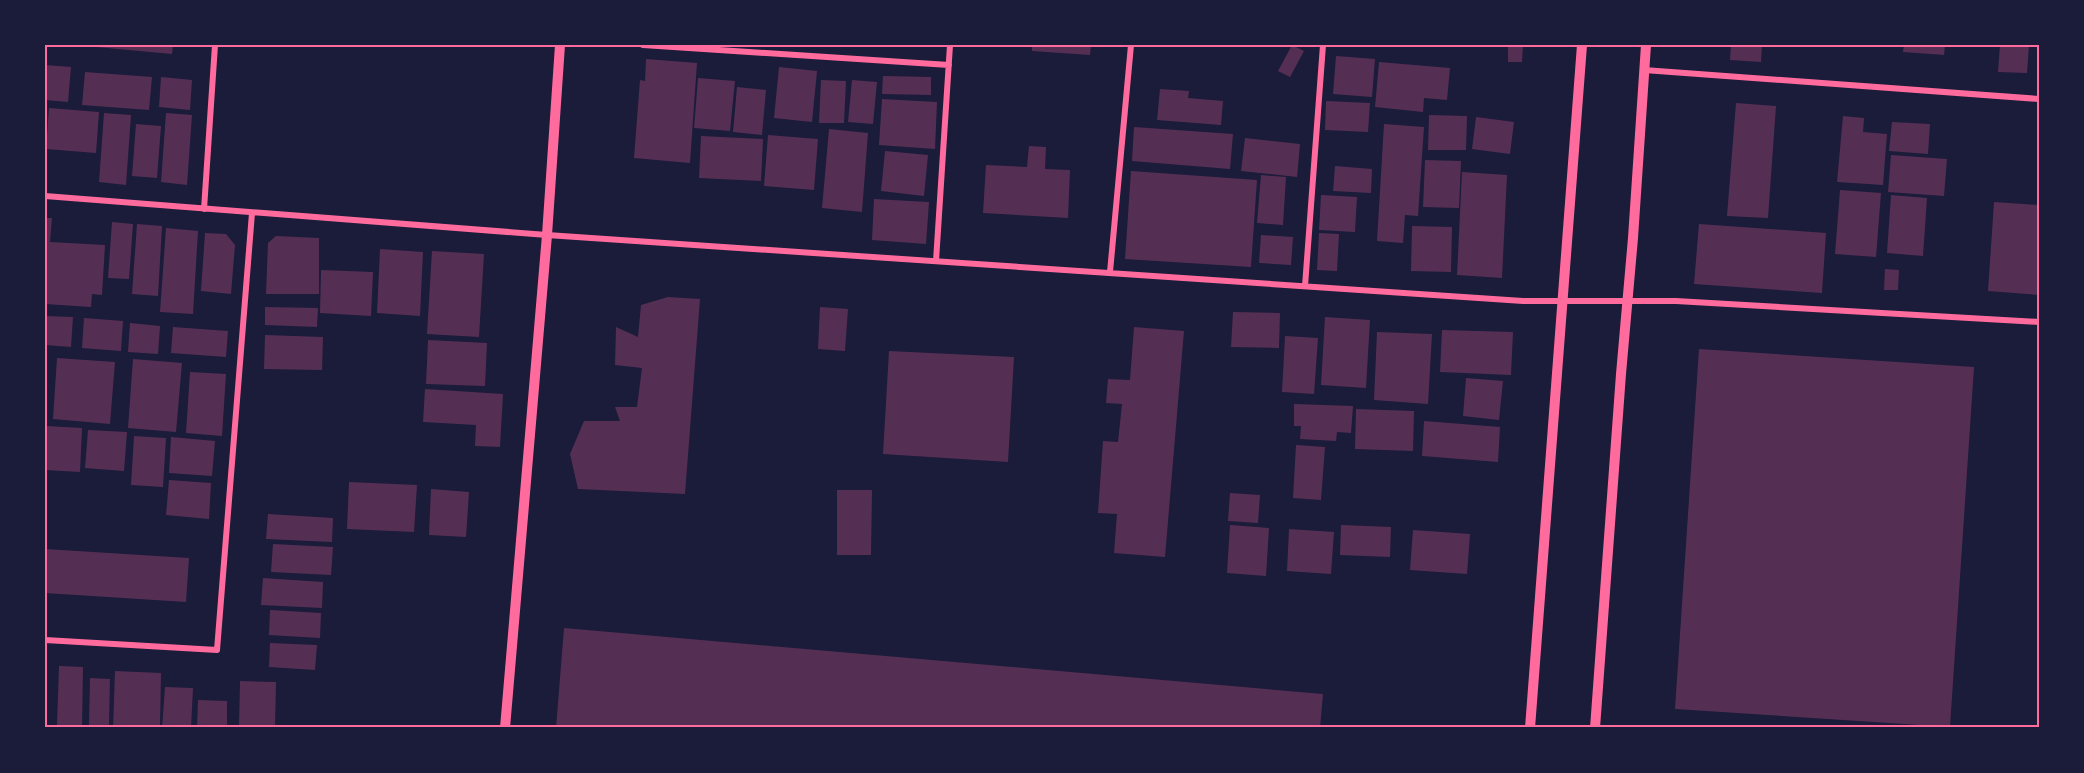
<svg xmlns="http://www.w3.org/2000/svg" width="2084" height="773" font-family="'Roboto Condensed',sans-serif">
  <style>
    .building { fill: #542f53 }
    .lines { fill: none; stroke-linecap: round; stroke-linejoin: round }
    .minor { stroke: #ff6b9d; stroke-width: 6 }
    .tertiary { stroke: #ff6b9d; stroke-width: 10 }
    .neatline { fill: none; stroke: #ff6b9d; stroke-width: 2 }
  </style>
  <rect width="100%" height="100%" fill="#1b1b3a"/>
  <path class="building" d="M96,45H173L172,54L96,47Z
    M1032,45H1091L1090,55L1032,51Z
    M1292,45L1304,51L1290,77L1278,71Z
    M1508,45H1523L1522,62H1508Z
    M1731,45H1762L1761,62L1730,60Z
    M1904,45H1945L1944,55L1903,52Z
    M2000,45H2029L2027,73L1998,72Z
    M1336,56L1375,59L1372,97L1333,94Z
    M646,59L697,63L690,163L634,158L640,80L645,81Z
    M1379,62L1450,68L1447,100L1424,98L1423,112L1375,107Z
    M45,65L71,67L68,102L45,100Z
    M779,67L817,71L812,122L774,118Z
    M85,72L152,77L149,110L82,105Z
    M883,76L931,77V95L882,94Z
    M161,77L192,80L190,110L159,107Z
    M698,78L735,81L730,131L694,128Z
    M821,80L846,81L844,123H819Z
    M852,80L877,82L873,124L848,122Z
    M737,87L766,90L762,135L733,132Z
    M1160,89L1189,91L1188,98L1223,101L1221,125L1157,120Z
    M882,99L937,102L935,149L879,145Z
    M1326,101L1370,103L1368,132L1325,130Z
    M1736,103L1776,106L1768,218L1727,216Z
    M49,108L99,112L96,153L46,149Z
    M104,113L131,115L126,185L99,182Z
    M166,113L192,115L187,185L161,182Z
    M1429,115L1467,116L1466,150H1428Z
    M1843,116L1864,118L1863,132L1887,134L1883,185L1837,182Z
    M1476,117L1514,122L1510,154L1472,149Z
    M1892,122L1930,124L1928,154L1889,151Z
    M136,124L161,126L157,178L132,176Z
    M1384,124L1424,127L1418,216L1405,215L1403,243L1377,241Z
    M1134,127L1233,134L1230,169L1132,161Z
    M829,129L868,133L862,212L822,208Z
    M768,135L818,139L814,190L764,186Z
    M701,136L763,139L761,181L699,178Z
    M1245,138L1300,144L1297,177L1241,171Z
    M1029,146L1046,147L1045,169L1070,170L1068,218L983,213L986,165L1027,167Z
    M885,151L928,155L924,196L881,191Z
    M1891,155L1947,159L1944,196L1888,192Z
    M1425,160L1461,161L1459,208L1423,207Z
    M1335,166L1372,169L1371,193L1333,191Z
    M1131,171L1257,180L1251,267L1125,259Z
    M1462,172L1507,175L1502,278L1457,275Z
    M1261,175L1286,177L1283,225L1257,223Z
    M1840,190L1881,193L1876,257L1835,254Z
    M1321,195L1357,197L1355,232L1319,230Z
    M1891,195L1927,198L1923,256L1887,253Z
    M874,199L929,202L926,244L872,240Z
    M1994,202L2039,205V295L1988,291Z
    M45,218H52L50,242L105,245L102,295L92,294L91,307L45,304Z
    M112,222L133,224L129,279L108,278Z
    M137,224L162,226L158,296L132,294Z
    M1699,224L1826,233L1822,293L1694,284Z
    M1412,226L1452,227L1451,272L1411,271Z
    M166,228L198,231L193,314L160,312Z
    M205,233L226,234L235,245L231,294L201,291Z
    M1319,233L1339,234L1337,271L1317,270Z
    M1261,235L1293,237L1291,265L1259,263Z
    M276,236L319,238V294H266L268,243Z
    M380,249L423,252L420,316L377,313Z
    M432,251L484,254L479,337L427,334Z
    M1885,269L1899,270L1898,290H1884Z
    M321,270L373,272L371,316L320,313Z
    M668,297L700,299L685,494L578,489L570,454L584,421H620L615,407H637L642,368L615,365L616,327L638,337L641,305Z
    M265,307L318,308L317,327L265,325Z
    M820,307L848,309L845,351L818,349Z
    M1233,312L1280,313L1279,348L1231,347Z
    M45,316L73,317L71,347L45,345Z
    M1325,317L1370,320L1366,388L1321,385Z
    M84,318L123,321L121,351L82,348Z
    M130,323L160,326L158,354L128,352Z
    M173,327L228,331L226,357L171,353Z
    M1134,327L1184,331L1165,557L1114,553L1117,514L1098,513L1103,441L1118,442L1122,404L1106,403L1108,379L1130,380Z
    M1442,330L1513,332L1511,375L1440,372Z
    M1377,332L1432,334L1428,404L1374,400Z
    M265,335L323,337L322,370L264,369Z
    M1285,336L1318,338L1314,394L1282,392Z
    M428,340L487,343L485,386L426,384Z
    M1699,349L1974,367L1950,727L1675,709Z
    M889,351L1014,357L1008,462L883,454Z
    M57,358L115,362L110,424L53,419Z
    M133,359L182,363L176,432L128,428Z
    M190,372L226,374L222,436L186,433Z
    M1466,378L1503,381L1499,420L1463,416Z
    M425,389L503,394L500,447L475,446L476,425L423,422Z
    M1294,404L1353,406L1351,433L1337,432L1336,441L1300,439L1301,426H1294Z
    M1356,409L1414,411L1413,451L1355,449Z
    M1424,421L1500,427L1498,462L1422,456Z
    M47,426L82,428L80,472L45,470Z
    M88,430L127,432L124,471L85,468Z
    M134,436L166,438L163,487L131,485Z
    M171,437L215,441L212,476L169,473Z
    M1296,445L1325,447L1321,500L1293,498Z
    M169,480L211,483L209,519L166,515Z
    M349,482L417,485L414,532L347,529Z
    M431,489L469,492L466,537L429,535Z
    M837,490H872L871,555H837Z
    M1230,493L1260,495L1258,523L1228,521Z
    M268,514L333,518L332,542L266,539Z
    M1230,525L1269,528L1266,576L1227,573Z
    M1341,525L1391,527L1390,557L1340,555Z
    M1289,529L1334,532L1331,574L1287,571Z
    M1413,530L1470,534L1467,574L1410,570Z
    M273,544L333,547L331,575L271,572Z
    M45,549L189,558L186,602L45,593Z
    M263,578L323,582L322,608L261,605Z
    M270,610L321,613L320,638L269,635Z
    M564,628L1323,694L1320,728H556Z
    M270,643L317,645L315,670L269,667Z
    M59,666L83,667L82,726L57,725Z
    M115,671L161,673L160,728H113Z
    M90,678L110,679L109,726L89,725Z
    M240,681L276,682L275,728H239Z
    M165,687L193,688L191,728H162Z
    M198,700L227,701V728H197Z"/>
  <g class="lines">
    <path class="minor" d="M643,45L949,65
      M1644,70L2039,99
      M45,196L547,235L1523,301H1676L2039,322
      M204,209L215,45
      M936,261L950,45
      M1110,272L1131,45
      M1305,286L1323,45
      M45,640L217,650L252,213"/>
    <path class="tertiary" d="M505,728L547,235L560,45
      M1530,728L1582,45
      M1595,728L1621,374L1633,238L1646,45"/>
  </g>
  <rect width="2084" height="773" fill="none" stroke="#1b1b3a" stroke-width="93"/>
  <rect x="46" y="46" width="1992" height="680" class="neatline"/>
</svg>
